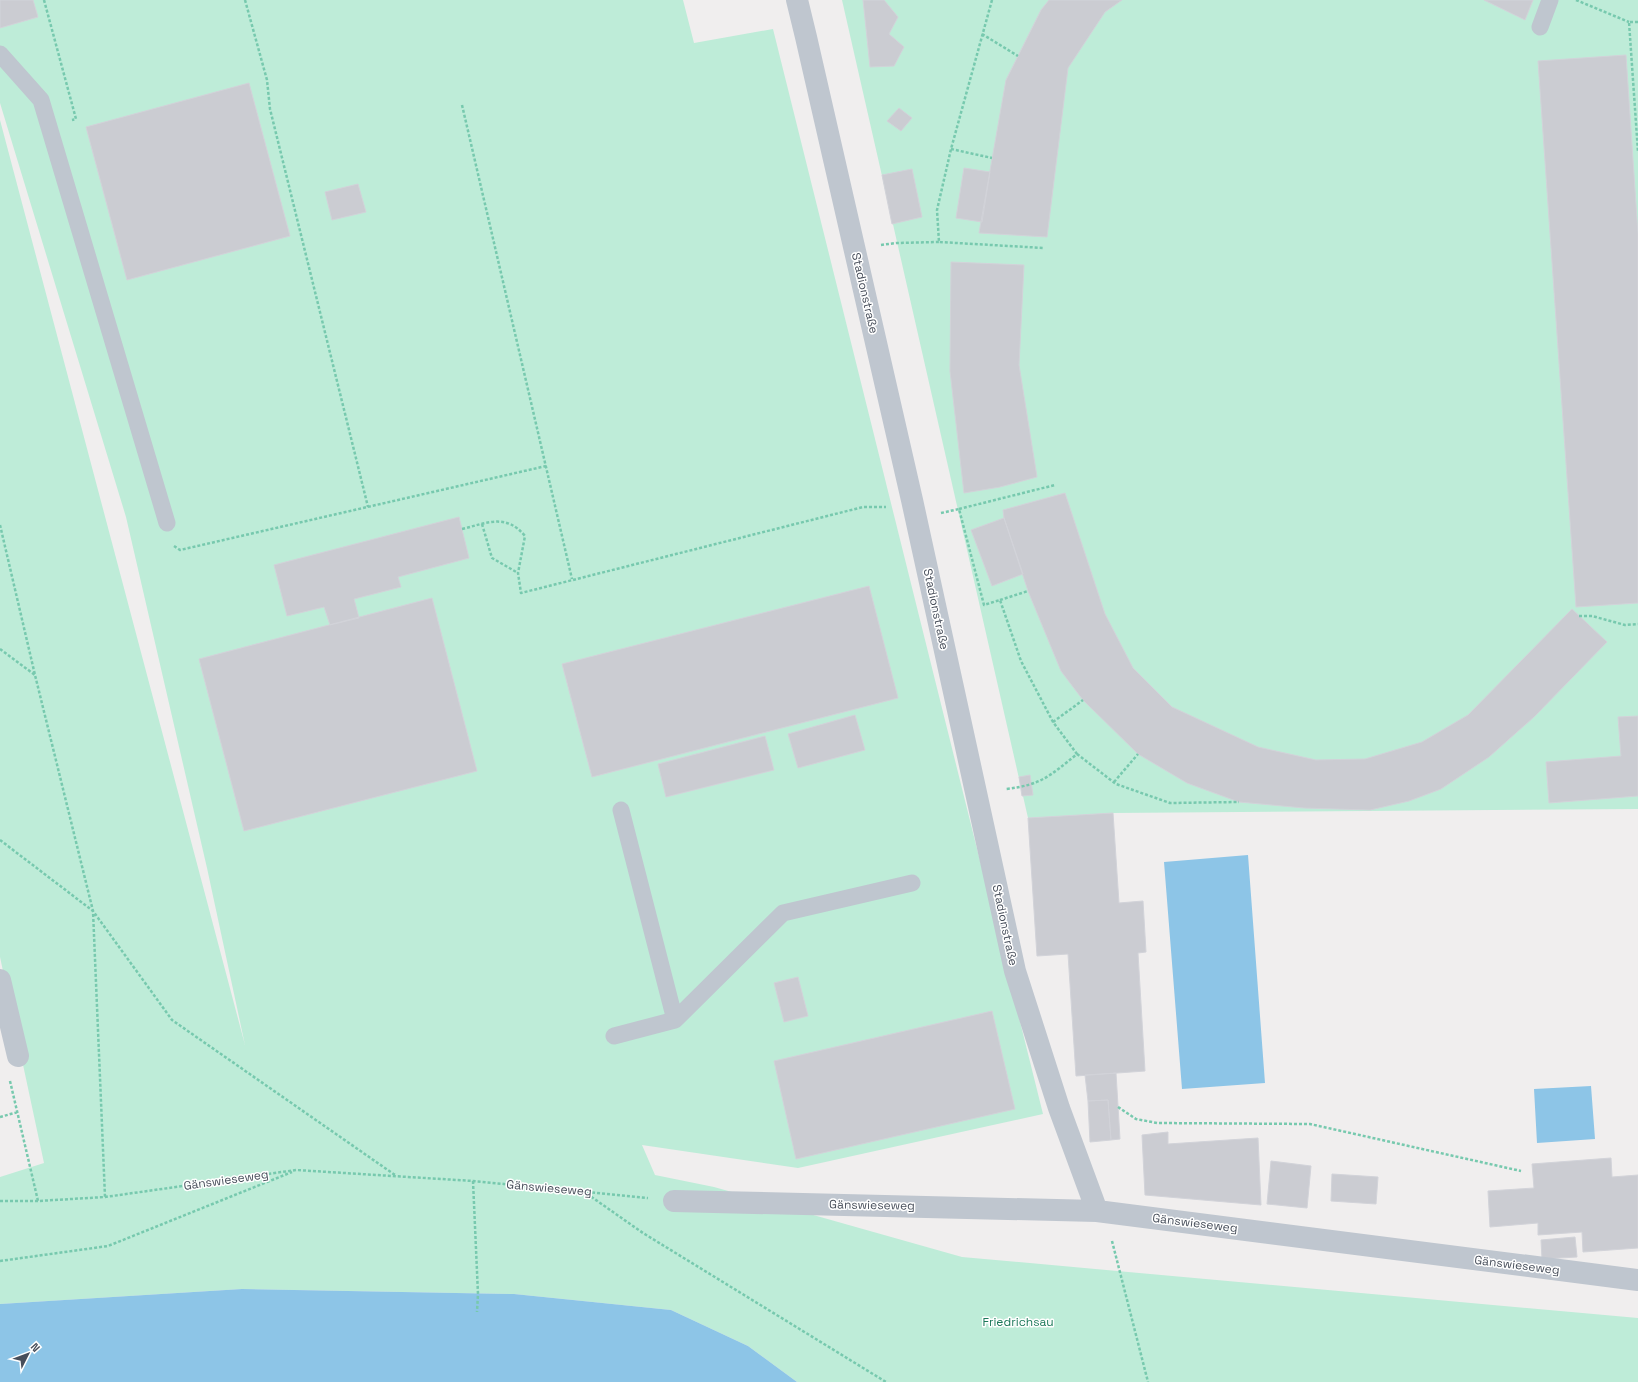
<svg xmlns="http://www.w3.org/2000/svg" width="1638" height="1382" font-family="'Space Grotesk',sans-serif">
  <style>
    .green { fill: #beecd8 }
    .water { fill: #8dc5e7 }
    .building { fill: #cbccd2; stroke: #d2d3d9 }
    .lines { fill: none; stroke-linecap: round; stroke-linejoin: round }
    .path { stroke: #77c9ae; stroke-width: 2.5; stroke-dasharray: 3 2; stroke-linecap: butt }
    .service { stroke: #bfc6cf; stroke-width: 17 }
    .minor { stroke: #bfc6cf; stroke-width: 22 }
    .labels { text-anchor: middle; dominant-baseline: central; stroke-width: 3; stroke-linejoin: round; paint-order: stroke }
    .street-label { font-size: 12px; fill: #474e5a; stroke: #fff }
    .park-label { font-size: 12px; fill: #1b7859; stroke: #fff }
  </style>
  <rect width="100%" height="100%" fill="#f0eeee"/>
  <path class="green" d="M0,0H683L694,43L773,29L1043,1114L798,1168L642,1145L655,1175L714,1187L962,1257L1638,1318V1382H797L748,1346L671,1310L514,1294L242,1289L0,1304V1177L44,1163L0,957V120L245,1045L207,868L126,517L0,103Z
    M842,0H1638V809L1113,813L1028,818Z"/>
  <path class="water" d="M1248,855L1265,1083L1182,1089L1164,862Z
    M1591,1086L1595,1139L1537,1143L1534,1089Z
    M242,1289L514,1294L671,1310L748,1346L797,1382H0V1304Z"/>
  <path class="building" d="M0,0H33L38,17L0,28Z
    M863,0H884L898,17L889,34L904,47L894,66L870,67Z
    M1049,0H1122L1105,12L1068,68L1047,237L979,233L1006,80L1041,10Z
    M1484,0H1533L1525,20Z
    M1626,55L1638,234V603L1576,607L1538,61Z
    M249,83L290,236L127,280L86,127Z
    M899,108L912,118L901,131L887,121Z
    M964,168L990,172L982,222L956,218Z
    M912,169L922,217L892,224L882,175Z
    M358,184L366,212L332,220L325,192Z
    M951,262L1024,265L1019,365L1037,477L1000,487L964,493L950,371Z
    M1065,493L1105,614L1133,668L1172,707L1258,747L1316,760L1365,759L1422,742L1468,715L1572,609L1607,642L1534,717L1489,757L1441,789L1409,801L1370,810L1304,808L1239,802L1187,783L1138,754L1083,700L1061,671L1028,591L1004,518L1003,510Z
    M459,517L469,558L398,577L401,587L354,599L359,618L330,625L324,607L287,616L274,565Z
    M1004,518L1023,574L992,586L971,530Z
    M869,586L898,698L592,777L562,664Z
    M432,598L477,771L244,831L199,659Z
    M855,715L865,750L798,768L788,734Z
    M1638,716V796L1549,803L1546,762L1621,756L1618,717Z
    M765,736L774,770L666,797L658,764Z
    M1030,775L1033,795L1022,796L1019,777Z
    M1113,813L1119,903L1143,901L1146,952L1138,953L1145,1071L1076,1076L1068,954L1037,956L1028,818Z
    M798,977L808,1016L784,1022L774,983Z
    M992,1011L1015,1109L796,1159L774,1061Z
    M1116,1073L1120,1139L1111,1140L1108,1100L1088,1101L1085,1075Z
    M1108,1100L1111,1140L1090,1142L1088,1101Z
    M1168,1132V1144L1258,1138L1261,1205L1145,1195L1142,1135Z
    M1611,1158L1612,1177L1638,1175V1248L1583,1252L1582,1232L1538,1235V1223L1490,1227L1488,1191L1534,1188L1532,1164Z
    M1271,1161L1311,1166L1307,1208L1267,1204Z
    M1332,1174L1378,1177L1376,1204L1331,1201Z
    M1575,1237L1577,1257L1542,1259L1541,1240Z"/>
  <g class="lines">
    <path class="path" d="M44,0L76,119L72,120
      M245,0L267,80L270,109L368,507
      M992,0L951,149L937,210L939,242L1044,248
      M1576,0L1629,22
      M1638,22H1629L1638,152
      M982,34L1018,56
      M462,105L572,579
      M951,149L992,158
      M881,245L896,243L939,242
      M959,509L1055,485
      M941,513L959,509L984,605L1000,600L1021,661L1053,722L1077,754C1050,776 1041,785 1006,789
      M482,524L492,558L518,573
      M0,525L35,675L93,911L105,1197
      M462,529C487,523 506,513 525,536L518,573L521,593L863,507H886
      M174,546L180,550L546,466
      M1000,600L1028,591
      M1579,616H1592L1625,625L1638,624
      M0,649L35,675
      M1053,722L1083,700
      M1077,754L1116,784L1170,803L1239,802
      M1114,782L1138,754
      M0,840L93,911L172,1020L395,1175
      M10,1081L38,1201
      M1118,1107L1136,1119L1157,1123L1310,1124L1521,1171
      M0,1117L18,1112
      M473,1181L478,1294L477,1312
      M583,1191L643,1233L886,1382
      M0,1201H38L105,1197L296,1170L473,1181L648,1198
      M1112,1241L1148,1382
      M0,1261L108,1246L292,1172"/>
    <path class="service" d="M1540,27L1550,0
      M0,54L41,100L167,523
      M621,810L675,1020
      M614,1036L675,1020L783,913L912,883"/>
    <path class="minor" d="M797,0L806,37L912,500L1015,971L1059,1108L1097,1211
      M0,980L18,1056
      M674,1201L1097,1211L1638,1280"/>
  </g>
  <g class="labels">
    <g class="street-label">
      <text transform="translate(865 293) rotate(77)">Stadionstraße</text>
      <text transform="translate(936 609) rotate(78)">Stadionstraße</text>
      <text transform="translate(1005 925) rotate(78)">Stadionstraße</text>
      <text transform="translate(226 1180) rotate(-8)">Gänswieseweg</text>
      <text transform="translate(549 1188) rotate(5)">Gänswieseweg</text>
      <text transform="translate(872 1205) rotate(1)">Gänswieseweg</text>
      <text transform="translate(1195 1223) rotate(7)">Gänswieseweg</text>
      <text transform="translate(1517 1265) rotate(7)">Gänswieseweg</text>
    </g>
    <g class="park-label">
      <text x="1018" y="1322">Friedrichsau</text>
    </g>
  </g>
  <g transform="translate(28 1354) rotate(48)" stroke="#ffffff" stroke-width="3" paint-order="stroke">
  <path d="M0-3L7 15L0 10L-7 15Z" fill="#474e5a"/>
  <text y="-6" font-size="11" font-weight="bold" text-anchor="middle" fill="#474e5a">N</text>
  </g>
</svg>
